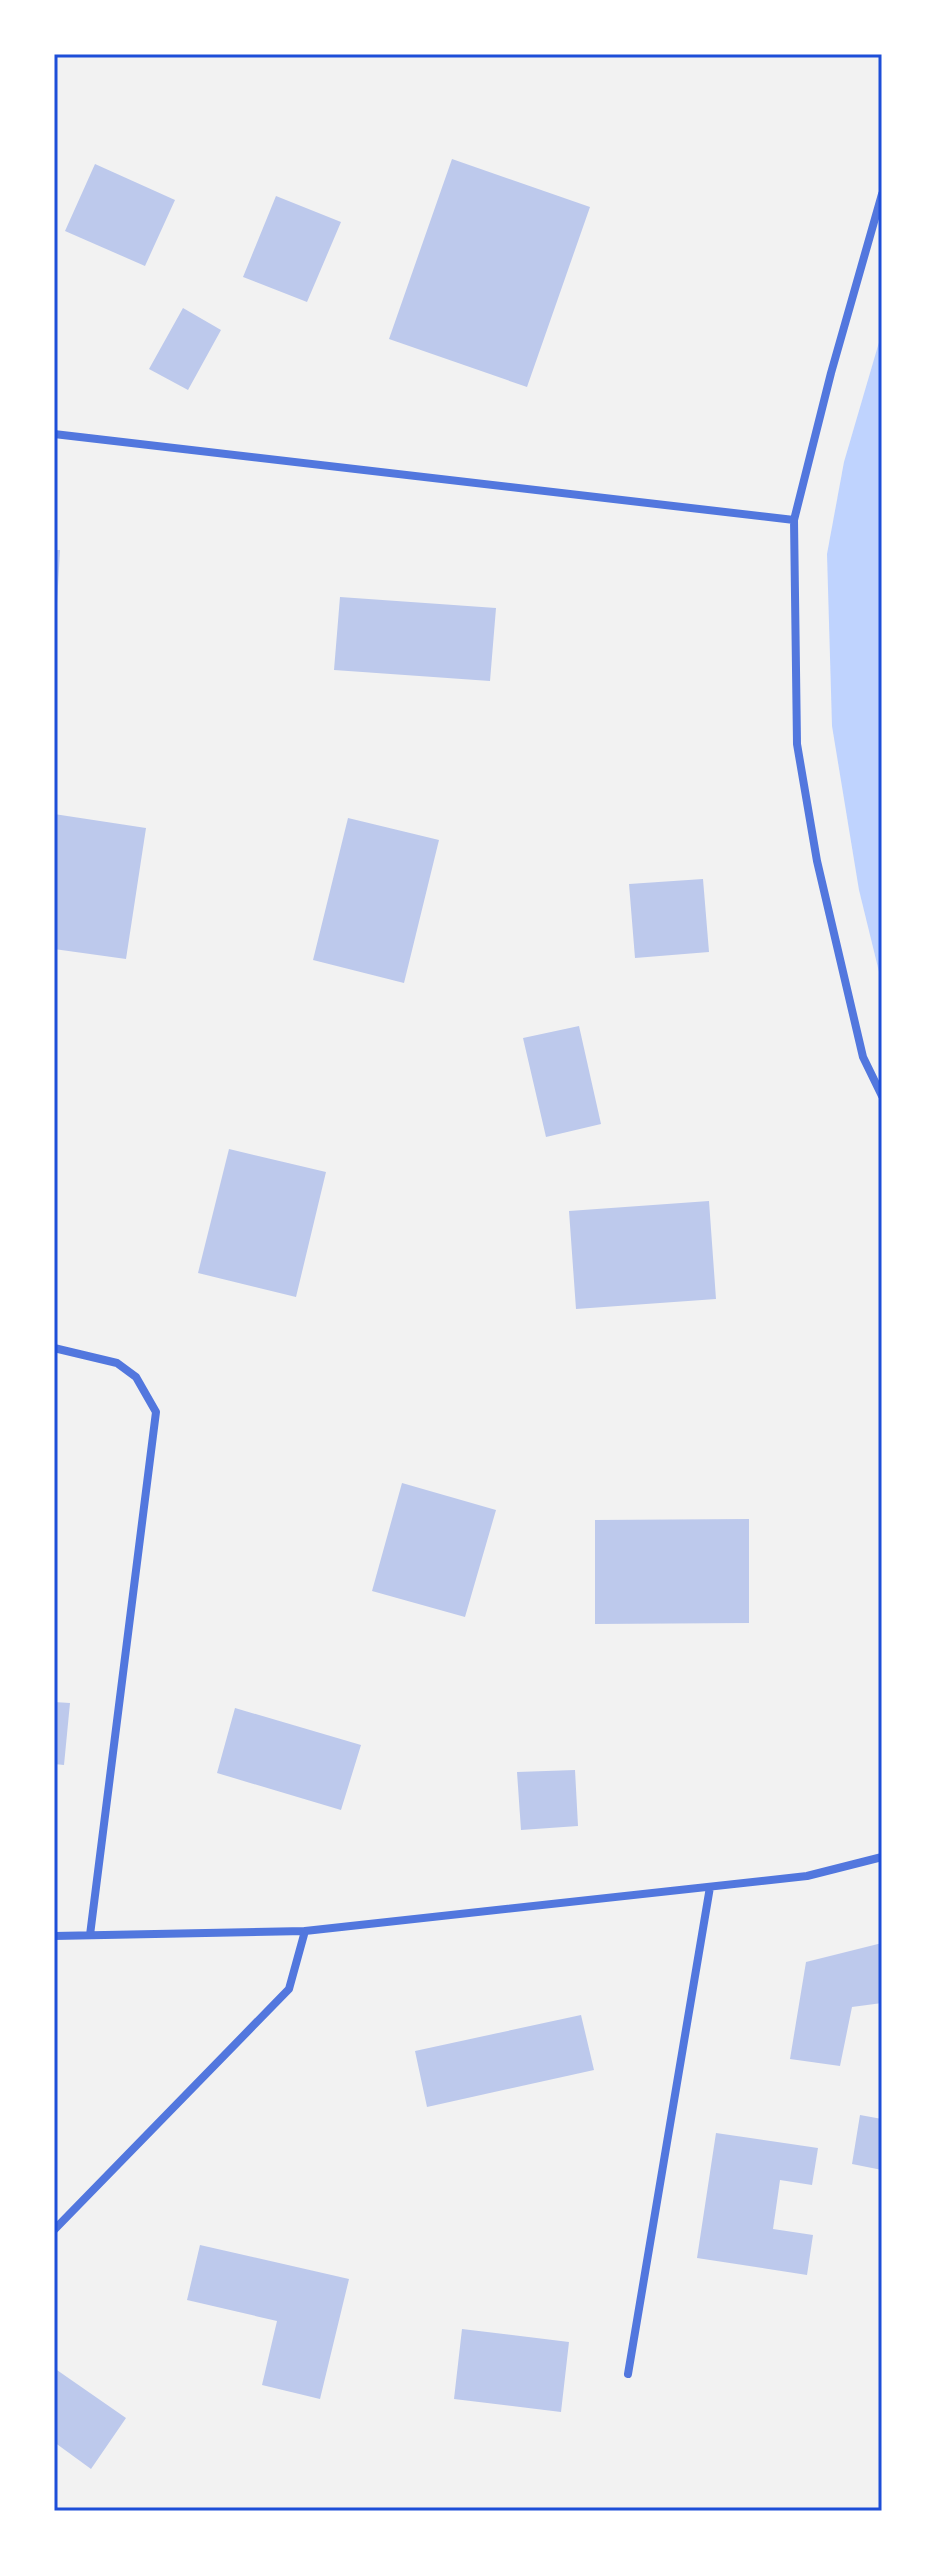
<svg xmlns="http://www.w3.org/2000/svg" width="936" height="2565" font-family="'Titillium Web',sans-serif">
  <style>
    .water { fill: #bfd3fe }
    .building { fill: #bdc9ec }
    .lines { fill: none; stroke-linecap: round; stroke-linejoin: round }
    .minor { stroke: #5277de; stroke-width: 8 }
    .neatline { fill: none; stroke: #1d4ed8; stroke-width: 3 }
  </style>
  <rect width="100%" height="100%" fill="#f2f2f2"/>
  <path class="water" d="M882,332V984L859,890L832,726L827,554L844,462Z"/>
  <path class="building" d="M452,159L590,207L527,387L389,339Z
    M95,164L175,200L145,266L65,231Z
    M276,196L341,222L307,302L243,277Z
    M183,308L221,330L188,390L149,369Z
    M54,550H60L56,621H54Z
    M340,597L496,608L490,681L334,670Z
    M54,814L146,828L126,959L54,949Z
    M348,818L439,840L404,983L313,960Z
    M703,879L709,952L635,958L629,884Z
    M579,1026L601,1124L546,1137L523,1038Z
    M229,1149L326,1172L296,1297L198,1273Z
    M709,1201L716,1299L576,1309L569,1211Z
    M402,1483L496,1510L465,1617L372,1591Z
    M749,1519V1623L595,1624V1520Z
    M54,1702L70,1703L64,1765L54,1764Z
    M235,1708L361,1745L341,1810L217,1773Z
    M575,1770L578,1826L521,1830L517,1772Z
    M882,1943V2003L852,2007L840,2066L790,2059L806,1962Z
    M581,2015L594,2070L427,2107L415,2051Z
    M860,2115L882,2119V2170L852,2164Z
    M716,2133L818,2148L812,2185L780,2180L773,2229L813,2235L807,2275L697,2258Z
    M200,2245L349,2279L320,2399L262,2385L277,2321L187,2300Z
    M462,2329L569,2342L561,2412L454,2399Z
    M54,2368L126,2418L91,2469L54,2442Z"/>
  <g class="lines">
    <path class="minor" d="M882,194L831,373L794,520L797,744L817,861L863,1057L882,1096
      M54,434L794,520
      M54,1348L117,1363L136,1377L156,1412L90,1935
      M54,1936L305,1931L807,1876L882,1857
      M54,2230L289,1989L305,1931
      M628,2374L710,1887"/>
  </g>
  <rect width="936" height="2565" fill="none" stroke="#ffffff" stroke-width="112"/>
  <rect x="56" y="56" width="824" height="2453" class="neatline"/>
</svg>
